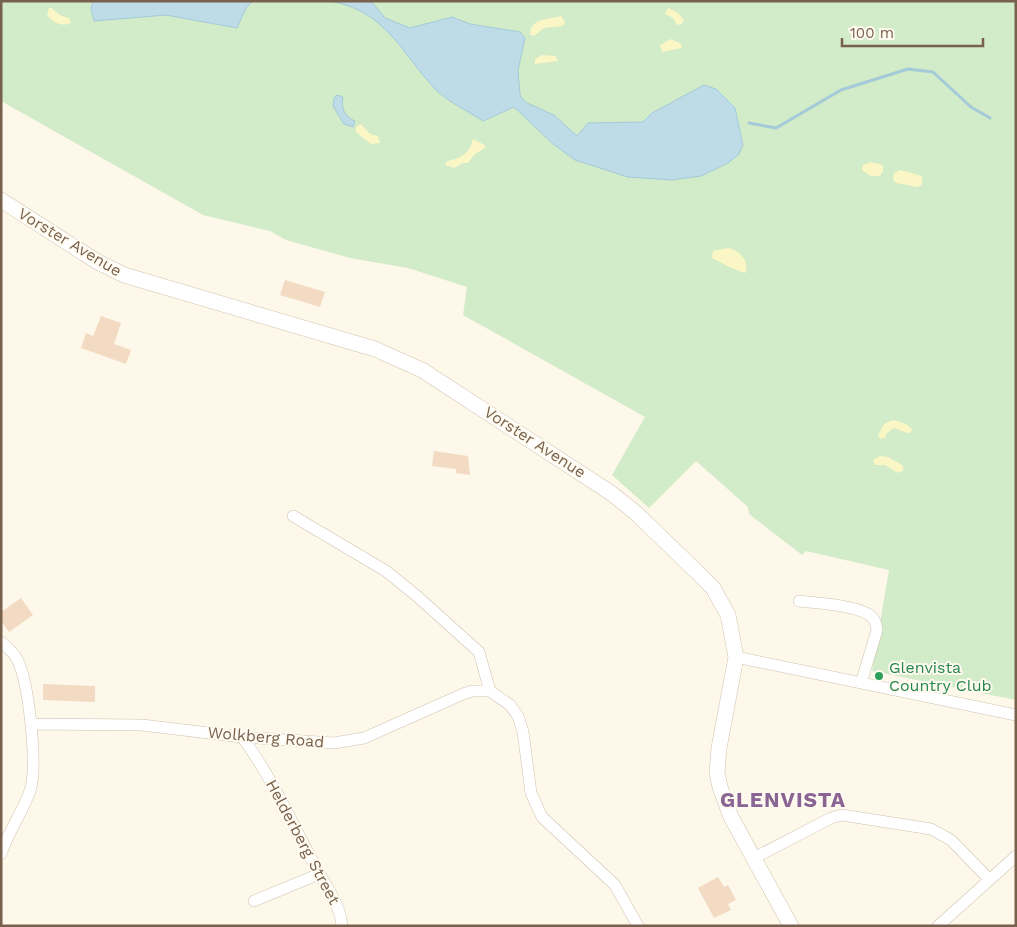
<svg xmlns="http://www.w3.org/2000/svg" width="1017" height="927" font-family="'Work Sans',sans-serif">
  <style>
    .green { fill: #d2ebc8 }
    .sand { fill: #fbf6c5 }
    .water { fill: #bedce7; stroke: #a4cad9 }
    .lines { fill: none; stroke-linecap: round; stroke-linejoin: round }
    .stream { stroke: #a4cad9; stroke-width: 3 }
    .building { fill: #f2dbc2 }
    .street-casing { stroke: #cfc1af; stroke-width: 12 }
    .secondary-casing { stroke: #d2c2ad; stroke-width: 16 }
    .street { stroke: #fff; stroke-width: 11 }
    .secondary { stroke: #fff; stroke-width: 15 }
    .leisure-dot { fill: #2e9e5b; stroke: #fffbf1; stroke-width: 2 }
    .labels { text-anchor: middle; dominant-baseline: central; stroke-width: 4; stroke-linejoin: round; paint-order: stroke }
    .street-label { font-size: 16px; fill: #78614c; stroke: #fffbf1 }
    .leisure-label { font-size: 16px; fill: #27864d; stroke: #fffbf1; text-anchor: start }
    .district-label { font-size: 21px; font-weight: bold; letter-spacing: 1px; fill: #8a6594; stroke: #fffbf1 }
  </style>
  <rect width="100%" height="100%" fill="#fdf8ea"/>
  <path class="green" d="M1,1H1016V700L872,671L889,570L806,551L802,555L749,514L748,507L696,461L649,508L612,475L645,417L463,315L467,287L408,268L350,258L286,240L270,231L203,215L1,101Z"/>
  <path class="sand" d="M49,8H51L60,15L69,18L71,23C62,27 53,23 47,15Z
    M668,8L678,13L684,20L682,24L677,25L673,18L665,14Z
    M561,16L565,22L563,26L544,28L534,36L530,34C530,18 551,19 561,16Z
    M671,39L681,44L682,48L662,52L660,45Z
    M542,55L555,56L558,61L535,64V59Z
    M361,124L370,134L378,136L380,143L371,144L356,132V127Z
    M473,139L485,145V148L475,154L468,163H463L454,168L445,165L447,161C462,159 470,152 473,139Z
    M871,162L883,165V172L879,176H871L862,170L863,165Z
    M900,170L922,176V185L917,187L896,183L893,179L894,173Z
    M728,248C739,249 751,263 745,273C742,273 715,260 712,258L713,251Z
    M893,420L906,424L912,429L911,432L907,433L894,428L887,433L885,438L880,439L878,435L884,424Z
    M880,456L888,457L902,465L904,470L898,473L885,465H875L873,460Z"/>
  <path class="water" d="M93,1H253L246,8L237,28L166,15L94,21L91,9Z
    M329,1H371L385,18L410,28L452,17L470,24L520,32L525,38L518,70L520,95L525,102L554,115L577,136L588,123L643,122L652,113L704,85L716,89L735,108L743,145L739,154L728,163L701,176L672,180L628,177L575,160L553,144L514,107L483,121C468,111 448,102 435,89C400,51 385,10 329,1Z
    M337,95L343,97C341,107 344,117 355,121L353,127L344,124L333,106L334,98Z"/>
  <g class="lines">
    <path class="stream" d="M749,123L776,128L841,90L908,69L933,72L971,107L990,118"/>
  </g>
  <path class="building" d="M285,280L325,292L320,307L280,295Z
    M101,316L121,323L114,344L131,350L126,364L81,348L86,333L93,336Z
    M434,451L468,456L470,475L456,473V469L432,466Z
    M21,598L33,615L9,632L1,621V612Z
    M43,684L95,686V702L43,700Z
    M718,877L724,887L728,885L736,900L728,904L731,910L714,918L698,888Z"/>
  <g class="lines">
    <g class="street-casing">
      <path id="street" d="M293,516L386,571L418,597L479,652L490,691L510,705L518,716L523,732L531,793L542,817L615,885L638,926
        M799,601C816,603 861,605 873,618C876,622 876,625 877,630L861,683
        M1,642C7,647 13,652 17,659C29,682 38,767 30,791C22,813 8,832 1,854
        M736,657L1016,715
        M31,724L142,725L242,737L334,743L364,738L463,694L472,691H490
        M242,737C271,776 291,821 314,864C324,884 340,902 342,926
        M754,858L831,818L842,815L931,829L951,840L989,879
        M254,901L319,874
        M938,926L1016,856"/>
    </g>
    <g class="secondary-casing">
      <path id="secondary" d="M1,200L96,261L124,275L375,349L422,370L611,493L636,513L701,576L713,588L728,615L736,657L719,748L717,773L720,787L731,817L791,926"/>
    </g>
    <use href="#street" class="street"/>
    <use href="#secondary" class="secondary"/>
  </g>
  <circle class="leisure-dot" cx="879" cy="676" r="5"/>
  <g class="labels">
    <g class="street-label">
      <text transform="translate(70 242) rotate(31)">Vorster Avenue</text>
      <text transform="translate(535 442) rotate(33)">Vorster Avenue</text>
      <text transform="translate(266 737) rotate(5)">Wolkberg Road</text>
      <text transform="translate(303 842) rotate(62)">Helderberg Street</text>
    </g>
    <g class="leisure-label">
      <text x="889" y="667">Glenvista<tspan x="889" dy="18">Country Club</tspan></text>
    </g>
    <g class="district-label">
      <text x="783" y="799">GLENVISTA</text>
    </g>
  </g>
  <rect width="1017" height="927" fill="none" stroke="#78614c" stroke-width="5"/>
  <path d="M842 38v8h141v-8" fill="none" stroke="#78614c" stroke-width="2.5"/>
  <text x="850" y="38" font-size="15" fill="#78614c" stroke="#fffbf1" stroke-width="4" paint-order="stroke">100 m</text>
</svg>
